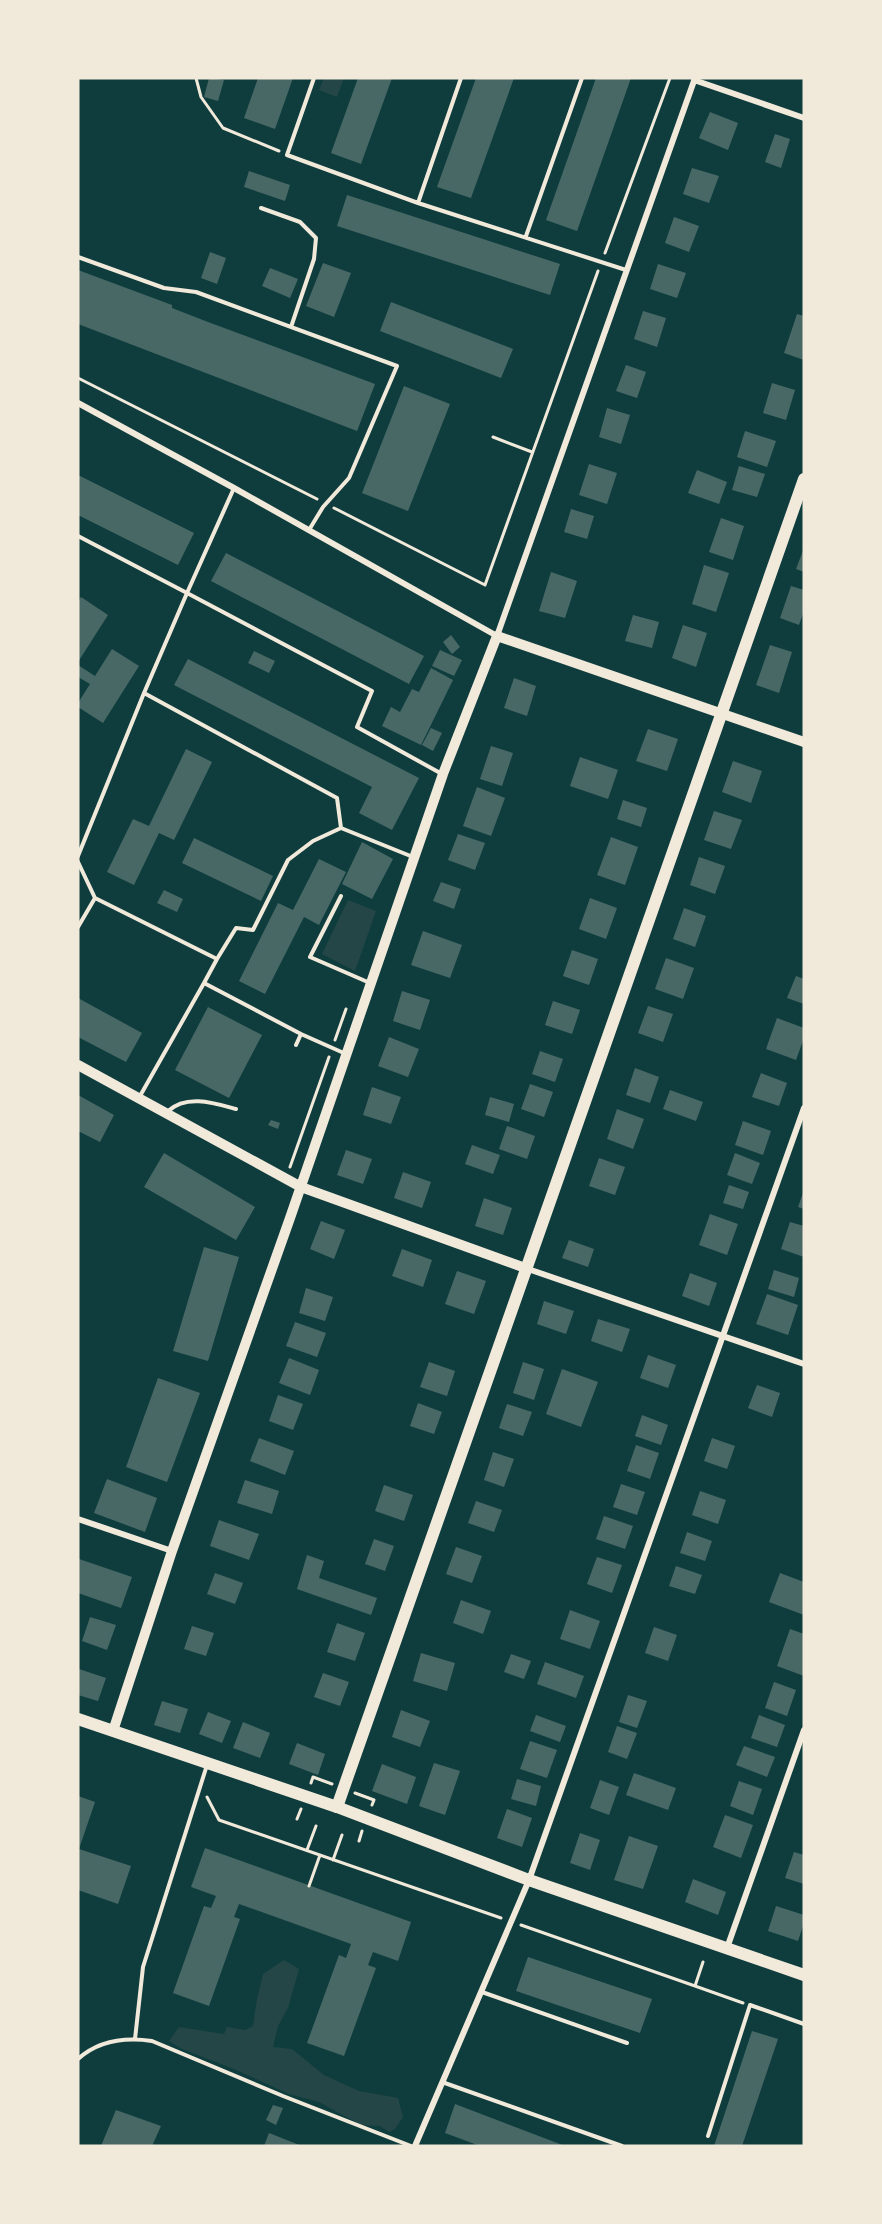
<svg xmlns="http://www.w3.org/2000/svg" width="882" height="2224" font-family="'IBM Plex Sans',sans-serif">
  <style>
    .green { fill: #244646 }
    .building { fill: #486865 }
    .lines { fill: none; stroke-linecap: round; stroke-linejoin: round }
    .path { stroke: #f1e9da; stroke-width: 3 }
    .service { stroke: #f1e9da; stroke-width: 4 }
    .minor { stroke: #f1e9da; stroke-width: 6 }
    .tertiary { stroke: #f1e9da; stroke-width: 10 }
    .secondary { stroke: #f1e9da; stroke-width: 12 }
    .primary { stroke: #f1e9da; stroke-width: 12 }
  </style>
  <rect width="100%" height="100%" fill="#0f3d3e"/>
  <path class="green" d="M324,78H344L337,97L319,90Z
    M348,900L376,911L355,971L322,954Z
    M284,1960L299,1969L288,2008L278,2026L273,2047L292,2049L324,2075L359,2091L398,2098L403,2117L395,2129L389,2132L380,2126L361,2125L319,2102L289,2094L234,2069L182,2049L169,2041L179,2027L224,2034L227,2027L245,2030L253,2026L257,1999L263,1974Z"/>
  <path class="building" d="M209,78L224,80L218,101L204,97Z
    M258,78H293L275,129L244,118Z
    M358,78H392L361,164L331,153Z
    M476,78H514L471,198L437,187Z
    M596,78H631L577,231L546,220Z
    M710,112L738,123L728,150L699,138Z
    M775,134L790,139L781,168L765,162Z
    M692,168L719,176L709,203L683,194Z
    M249,171L290,185L285,201L244,187Z
    M347,195L560,264L550,295L337,226Z
    M674,217L699,226L689,252L665,243Z
    M210,252L226,258L217,284L201,278Z
    M323,263L351,273L334,317L306,306Z
    M658,264L686,273L677,298L650,289Z
    M270,268L298,279L290,298L262,286Z
    M78,270L172,305V308L208,322L375,384L357,431L78,324Z
    M391,302L513,349L501,378L380,331Z
    M643,311L666,318L657,347L634,339Z
    M797,314L804,316V360L784,353Z
    M626,365L646,372L637,398L616,391Z
    M772,383L795,390L786,420L763,413Z
    M404,386L450,404L408,511L362,493Z
    M607,408L630,415L621,444L599,437Z
    M745,431L776,441L767,467L737,457Z
    M589,464L617,473L607,504L579,495Z
    M739,466L765,474L757,497L732,490Z
    M697,470L727,482L719,504L688,493Z
    M78,475L194,533L178,565L78,515Z
    M571,509L594,516L587,539L564,532Z
    M721,518L744,526L733,560L709,552Z
    M804,548V572L796,569Z
    M226,553L424,656L409,684L211,581Z
    M704,565L729,573L716,612L692,604Z
    M551,572L577,581L565,618L539,611Z
    M791,586L804,590V611L799,625L780,618Z
    M81,597L108,615L78,662V602Z
    M633,615L659,622L652,648L625,641Z
    M683,625L707,633L696,667L672,658Z
    M451,635L460,647L452,654L443,642Z
    M770,645L792,652L779,693L756,685Z
    M112,649L139,666L103,723L78,707V703L90,684L78,677V665L95,676Z
    M440,650L462,660L454,676L432,666Z
    M254,651L275,661L269,673L248,663Z
    M188,659L419,778L392,830L359,813L372,787L174,685Z
    M431,668L453,680L421,745L382,726L391,707L400,712L412,689L419,692Z
    M514,678L536,686L527,716L504,708Z
    M431,728L442,733L433,751L422,745Z
    M648,729L678,739L667,771L636,761Z
    M491,746L513,753L502,786L480,779Z
    M186,749L212,762L174,840L159,833L134,885L107,872L133,819L149,826Z
    M580,757L618,770L608,799L570,786Z
    M733,761L762,771L751,803L722,792Z
    M477,787L505,798L491,836L463,826Z
    M623,800L647,808L641,827L617,819Z
    M714,811L742,820L731,849L704,840Z
    M458,834L485,843L475,870L448,860Z
    M611,837L638,847L625,885L597,875Z
    M194,838L273,876L261,901L182,863Z
    M362,842L393,859L372,899L342,884Z
    M699,857L725,866L715,894L690,885Z
    M319,859L346,872L319,925L304,917L265,994L239,981L278,903L293,910Z
    M441,882L461,889L454,909L433,901Z
    M164,890L183,899L177,912L157,903Z
    M590,898L617,908L606,939L579,929Z
    M684,908L706,916L695,947L673,939Z
    M423,931L462,945L450,978L411,965Z
    M572,950L598,959L589,985L563,976Z
    M666,958L694,968L683,999L655,989Z
    M796,976L804,979V1004L787,998Z
    M402,991L430,1000L420,1030L393,1021Z
    M78,998L142,1033L126,1062L78,1037Z
    M553,1001L580,1010L572,1034L545,1025Z
    M648,1006L673,1014L663,1042L638,1033Z
    M208,1007L262,1035L229,1098L175,1070Z
    M777,1018L804,1028V1038L796,1060L766,1049Z
    M389,1037L419,1049L408,1077L378,1066Z
    M540,1051L563,1059L555,1082L532,1074Z
    M635,1068L659,1077L650,1103L626,1095Z
    M761,1073L787,1083L779,1106L752,1097Z
    M530,1084L553,1092L544,1117L521,1109Z
    M372,1087L401,1097L391,1124L363,1115Z
    M670,1090L703,1102L696,1121L663,1109Z
    M78,1095L114,1115L100,1142L78,1131Z
    M490,1097L514,1104L509,1122L485,1115Z
    M617,1109L644,1119L633,1149L607,1139Z
    M271,1120L280,1123L278,1129L268,1125Z
    M743,1121L771,1131L763,1155L735,1145Z
    M507,1126L535,1136L527,1159L499,1149Z
    M472,1145L500,1155L493,1174L465,1164Z
    M346,1150L372,1159L363,1184L337,1175Z
    M164,1153L255,1207L236,1240L144,1187Z
    M735,1153L760,1163L752,1184L727,1175Z
    M599,1158L625,1167L615,1195L589,1186Z
    M403,1172L431,1182L422,1208L394,1198Z
    M729,1185L749,1192L743,1209L723,1203Z
    M804,1190V1209L798,1207Z
    M484,1198L512,1208L503,1235L475,1226Z
    M710,1214L738,1224L727,1255L699,1245Z
    M321,1221L345,1230L334,1259L310,1249Z
    M790,1222L804,1226V1257L781,1249Z
    M569,1240L594,1249L588,1267L562,1258Z
    M204,1247L239,1257L208,1361L173,1351Z
    M402,1249L432,1260L423,1287L392,1276Z
    M774,1270L799,1278L794,1297L768,1289Z
    M457,1271L486,1281L474,1314L445,1304Z
    M690,1273L717,1283L709,1306L682,1296Z
    M306,1288L333,1297L325,1321L299,1313Z
    M767,1294L798,1305L788,1335L756,1324Z
    M544,1301L574,1311L566,1334L537,1324Z
    M598,1319L630,1329L622,1352L591,1341Z
    M295,1322L326,1333L317,1357L286,1346Z
    M648,1355L676,1365L668,1388L640,1378Z
    M289,1358L319,1370L310,1395L279,1383Z
    M429,1362L455,1371L447,1396L420,1387Z
    M523,1362L544,1369L534,1400L513,1393Z
    M562,1369L598,1382L581,1427L546,1414Z
    M158,1378L200,1393L167,1482L126,1467Z
    M757,1385L780,1393L772,1417L748,1408Z
    M278,1395L303,1404L293,1430L269,1421Z
    M418,1403L442,1412L434,1434L410,1426Z
    M507,1404L532,1412L523,1436L499,1428Z
    M642,1415L668,1425L661,1445L635,1436Z
    M259,1438L294,1451L285,1475L250,1461Z
    M712,1438L735,1446L727,1469L704,1461Z
    M636,1445L659,1453L650,1479L627,1471Z
    M493,1452L514,1459L504,1487L484,1480Z
    M107,1479L157,1498L145,1532L94,1513Z
    M245,1480L279,1491L272,1514L237,1503Z
    M621,1484L645,1492L637,1515L613,1507Z
    M384,1485L413,1495L404,1521L375,1511Z
    M700,1491L726,1500L718,1524L692,1515Z
    M476,1501L502,1510L494,1532L468,1523Z
    M604,1516L633,1526L625,1549L596,1539Z
    M219,1520L259,1534L249,1560L210,1546Z
    M687,1532L712,1541L705,1561L680,1553Z
    M374,1539L394,1546L385,1571L365,1564Z
    M456,1547L482,1556L472,1583L446,1574Z
    M307,1555L324,1561L319,1578L377,1598L371,1615L297,1589Z
    M597,1557L622,1565L612,1593L587,1584Z
    M79,1559L132,1577L121,1608L78,1593Z
    M676,1566L702,1575L695,1594L669,1586Z
    M215,1573L243,1583L235,1604L207,1594Z
    M780,1573L804,1582V1615L769,1602Z
    M461,1600L491,1611L483,1634L453,1623Z
    M570,1610L600,1621L590,1649L560,1639Z
    M90,1617L116,1625L107,1650L82,1641Z
    M337,1623L365,1633L355,1661L327,1652Z
    M192,1626L214,1633L206,1656L184,1649Z
    M654,1627L677,1635L668,1661L645,1653Z
    M790,1629L804,1634V1676L777,1666Z
    M421,1653L455,1663L447,1691L413,1681Z
    M511,1654L531,1661L524,1679L504,1672Z
    M545,1662L584,1676L576,1698L537,1684Z
    M79,1669L106,1678L98,1701L78,1695Z
    M323,1673L349,1682L340,1706L314,1697Z
    M774,1682L796,1690L787,1716L765,1708Z
    M628,1695L647,1701L637,1728L619,1722Z
    M162,1701L188,1709L180,1733L154,1725Z
    M401,1710L430,1721L420,1747L392,1737Z
    M208,1712L231,1721L222,1743L199,1734Z
    M536,1715L566,1726L560,1742L530,1731Z
    M759,1715L785,1725L777,1747L751,1738Z
    M243,1722L270,1733L260,1758L233,1748Z
    M617,1726L637,1733L627,1759L608,1752Z
    M530,1741L557,1750L547,1778L520,1769Z
    M297,1743L325,1754L318,1775L289,1764Z
    M744,1746L775,1757L767,1777L736,1765Z
    M434,1763L460,1771L445,1815L419,1806Z
    M382,1764L416,1777L407,1804L372,1791Z
    M634,1773L676,1788L668,1810L626,1795Z
    M517,1779L541,1786L536,1806L511,1799Z
    M600,1780L619,1787L609,1815L590,1808Z
    M739,1781L762,1789L753,1815L730,1806Z
    M78,1796L95,1802L79,1849L131,1866L118,1904L78,1890Z
    M507,1809L532,1818L522,1847L497,1838Z
    M725,1815L753,1825L741,1858L713,1847Z
    M580,1833L600,1840L590,1870L570,1863Z
    M629,1836L658,1846L643,1889L614,1880Z
    M205,1848L411,1922L398,1961L373,1952L368,1965L376,1968L344,2056L307,2043L339,1955L346,1958L351,1944L239,1904L234,1917L240,1919L209,2006L173,1993L204,1906L211,1908L216,1896L191,1887Z
    M794,1852L804,1855V1884L785,1878Z
    M693,1879L726,1892L718,1915L685,1902Z
    M776,1906L804,1915V1923L798,1941L768,1931Z
    M528,1957L652,1999L640,2033L516,1991Z
    M752,2031L778,2039L742,2146H714Z
    M455,2104L565,2146H480L445,2133Z
    M273,2105L283,2108L276,2125L266,2120Z
    M116,2110L161,2126L152,2146H101Z
    M269,2133L302,2146H264Z"/>
  <g class="lines">
    <path class="path" d="M196,78L201,97L223,128L279,151
      M605,253L670,78
      M78,378L317,499
      M493,437L532,452
      M334,508L485,585L598,271
      M335,1040L346,1009
      M290,1167L329,1057
      M311,1783L313,1777L332,1784
      M355,1793L374,1800L372,1805
      M207,1797L219,1820L501,1918
      M297,1819L301,1809
      M359,1841L362,1831
      M307,1850L316,1826
      M333,1860L342,1835
      M309,1886L320,1855
      M521,1925L695,1986
      M703,1962L695,1986L743,2003"/>
    <path class="service" d="M314,78L287,155L418,203L626,270
      M418,203L461,78
      M261,208L300,222L316,238L314,259L291,327
      M526,236L582,78
      M78,257L164,288L196,292L397,366L349,478L323,507L309,530
      M234,488L187,593L372,691L357,727L442,774
      M78,536L187,593L144,693L78,856
      M144,693L337,798L341,828L413,857
      M78,862L95,898L78,927
      M341,896L310,957L370,983
      M95,898L217,959L236,928L253,930L288,860L313,841L341,828
      M217,959L204,983L301,1034L346,1054
      M296,1045L301,1034
      M140,1096L204,983
      M168,1111C187,1094 214,1103 236,1109
      M482,1992L627,2043
      M135,2039L143,1967L207,1765
      M78,2059C99,2040 125,2037 152,2041L283,2096L411,2146
      M442,2082L622,2146
      M708,2136L750,2005L804,2024"/>
    <path class="minor" d="M694,80L804,118
      M78,403L234,488L497,636L695,78
      M528,1269L804,1364
      M78,1519L172,1551
      M727,1948L804,1730
      M415,2146L529,1880L804,1108"/>
    <path class="tertiary" d="M78,1065L301,1187L528,1269
      M113,1731L172,1551L290,1218L443,774L497,636L804,742"/>
    <path class="secondary" d="M337,1807L804,479"/>
    <path class="primary" d="M78,1719L337,1807L529,1880L804,1975"/>
  </g>
  <rect width="882" height="2224" fill="none" stroke="#f1e9da" stroke-width="159"/>
</svg>
